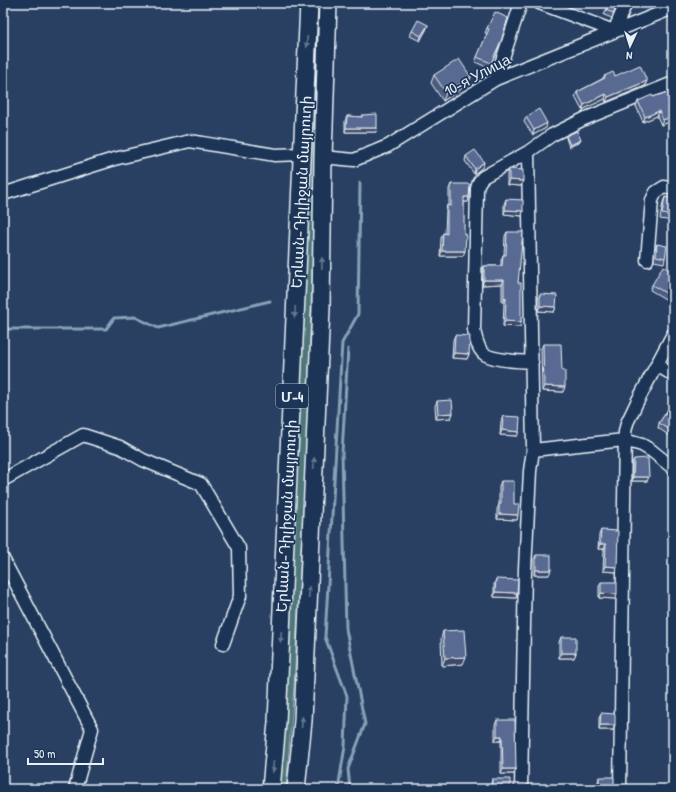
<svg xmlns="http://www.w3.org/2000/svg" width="676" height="792" font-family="'Patrick Hand','Noto Sans Armenian',sans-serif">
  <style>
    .green { fill: #4f7679; stroke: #9cb4b8 }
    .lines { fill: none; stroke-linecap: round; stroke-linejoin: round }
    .stream { stroke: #86a2b7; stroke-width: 3 }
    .minor-casing { stroke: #e8f1f8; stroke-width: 15 }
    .highway-casing { stroke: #e8f1f8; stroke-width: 20 }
    .minor { stroke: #1d3557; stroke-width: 12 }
    .highway { stroke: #1d3557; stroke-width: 17 }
    .wall { fill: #4c5b7d; stroke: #e8f1f8 }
    .shaded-wall { fill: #3e4a66; stroke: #e8f1f8 }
    .building { fill: #586a91; stroke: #e8f1f8 }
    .oneway { fill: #64778f }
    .labels { text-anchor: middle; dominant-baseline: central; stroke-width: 3.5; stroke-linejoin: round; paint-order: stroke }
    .shield { fill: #1d3557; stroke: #abb9c8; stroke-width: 1 }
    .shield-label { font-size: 14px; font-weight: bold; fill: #e8f1f8 }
    .street-label { font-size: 15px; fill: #e8f1f8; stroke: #1d3557 }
  </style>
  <rect width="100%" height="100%" fill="#294063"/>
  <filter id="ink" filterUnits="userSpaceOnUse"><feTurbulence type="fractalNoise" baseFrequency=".025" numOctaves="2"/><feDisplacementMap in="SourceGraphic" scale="8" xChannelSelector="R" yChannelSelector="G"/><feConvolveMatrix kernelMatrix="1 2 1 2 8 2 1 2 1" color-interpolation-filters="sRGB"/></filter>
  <g filter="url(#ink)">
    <path class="green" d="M314,3H320L307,437L294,686L286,789H278L299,436L311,145Z"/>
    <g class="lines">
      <path class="stream" d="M3,333L8,329H106L114,318L135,317L158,328L270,301
        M348,349L342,453L346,629L365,724L348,769L350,789
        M338,789L345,746L347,696L325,637L342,343L358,314L360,183"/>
      <g class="minor-casing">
        <path id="minor" d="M539,3L614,31L626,3
          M496,79L521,3
          M323,157L354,160L388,146L496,79L673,8
          M3,194L114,159L190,141L275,155L302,154
          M647,260L652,200L656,192L664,187L673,189
          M532,362C520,361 492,361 483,353C477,347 476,338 474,330L477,189L479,182L483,177L528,152L552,135L584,119L673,83
          M657,365L673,375
          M533,450L624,440L642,445L652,451L673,468
          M3,480L83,435L120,447L143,460L201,484L239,548L240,596L223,644
          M3,559L92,729L75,789
          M521,789L525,569L530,471L533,450L528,152
          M620,789L625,432L627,423L637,402L673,334"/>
      </g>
      <g class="highway-casing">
        <path id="highway" d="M271,789L277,722L309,3
          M296,789L303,721L321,308L323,157L328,3"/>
      </g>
      <use href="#minor" class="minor"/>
      <use href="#highway" class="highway"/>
    </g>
    <path class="wall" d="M608,3H618L612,18L604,15Z
      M508,18L499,46L489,68L475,62L487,34L485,33L487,28Z
      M428,25L426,30L420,41L410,36L412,31Z
      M434,75L471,77L468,84L443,101L431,83Z
      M604,76H615L645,86L606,102L605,99L582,110L575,97L577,92L602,79Z
      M673,91V121L661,125L657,116L643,122L636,106L638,101Z
      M362,115L377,128L376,132H345V121L347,116L362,117Z
      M526,117L546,128L533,135L524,122Z
      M566,136L580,142L569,147L566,138Z
      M466,156L483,167L474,174L465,161Z
      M509,169L521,186L507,185V174Z
      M451,184L468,202H464L463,256H440L441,238L443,233L445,234L446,210L447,205L449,206V189Z
      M665,197L673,199V221L660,219L663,202Z
      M506,199L523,211L522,216L504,214V204Z
      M507,232L518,283L521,322L520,327L503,326L504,302H502V284L482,285L483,271L484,266H501V260L503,255H504L505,236Z
      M657,244L665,258L664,263L654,261L655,249Z
      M673,272V290L667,300L650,290L652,285Z
      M540,294L556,307L554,312L538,311V299Z
      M455,335L469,354L467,359L452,358L453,340Z
      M543,344L562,371L563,392L542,391L541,349Z
      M437,401L453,413L451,418L436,419L435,406Z
      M673,402V431L670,436L658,428L659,423Z
      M503,416L517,436L500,435L501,421Z
      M634,459L647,481H632V463Z
      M501,481L514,504L517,520L497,519V509L499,505V486Z
      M601,530L616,572L603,571L604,549H598L599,535Z
      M536,555L549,575H534V559Z
      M496,579L517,593L516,598L494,597V584Z
      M601,582L615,599L599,598V586Z
      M443,631L463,664L442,666L441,639Z
      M561,637L576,653L574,658H559V642Z
      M601,713L615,725L613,730H599V718Z
      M497,720L516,769L514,774H501V741H495V725Z
      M599,777L614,784L616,789H597L598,782Z
      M492,779L510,789H491V784Z"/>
    <path class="shaded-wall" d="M428,25L426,30L420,41L421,36Z
      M471,77L468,84L443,101L446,93Z
      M647,81L645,86L606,102L608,97Z
      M606,94L605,99L582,110L584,105Z
      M659,111L657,116L643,122L645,117Z
      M673,116V121L661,125L663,120Z
      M547,123L546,128L533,135L534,130Z
      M346,128H377L376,132H345Z
      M581,140L580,142L569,147L570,145Z
      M484,162L483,167L474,174L475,169Z
      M509,180L523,181L521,186L507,185Z
      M464,197H469L468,202H463Z
      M505,210L523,211L522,216L504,214Z
      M442,251H465L463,256H440Z
      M484,280H504L502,284L482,285Z
      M673,288V290L667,300L669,295Z
      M504,298H506L504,302H502Z
      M540,306L556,307L554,312L538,311Z
      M505,321L521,322L520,327L503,326Z
      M454,353L469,354L467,359L452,358Z
      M544,386L565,387L563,392L542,391Z
      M453,413L451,418L436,419L438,414Z
      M502,430L519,432L517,436L500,435Z
      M633,477H649L647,481H632Z
      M499,514L518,515L517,520L497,519Z
      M600,544H606L604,549H598Z
      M605,566L617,567L616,572L603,571Z
      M536,570H551L549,575H534Z
      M495,592L517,593L516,598L494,597Z
      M601,593L617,594L615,599L599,598Z
      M561,653H576L574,658H559Z
      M466,657L463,664L442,666L445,658Z
      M600,725H615L613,730H599Z
      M497,736H502L501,741H495Z
      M503,769H516L514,774H501Z"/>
    <path class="building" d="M608,3H618L613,13L606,10Z
      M495,12L508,18L501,41L491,63L477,57L489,29L487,28Z
      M418,20L428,25L421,36L412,31Z
      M459,59L471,77L446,93L434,75Z
      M640,65L647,81L608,97L606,94L584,105L577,92L605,78L604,76L613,72L615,76Z
      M673,91V116L663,120L659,111L645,117L638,101L652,95L653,97L668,92V93Z
      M539,109L547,123L534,130L526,117Z
      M377,114V128H346L347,116L362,117V115Z
      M577,131L581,140L570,145L566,136Z
      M475,150L484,162L475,169L466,156Z
      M509,169L523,170V181L509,180Z
      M451,184H470L469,197H464V234H466L465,251H442L443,233L447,234V205L451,206Z
      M665,197L673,199V216L662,214Z
      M506,199L523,200V211L505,210Z
      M507,232H523L518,283H521V322L505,321L506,298H504V280H484V266H502L503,255H506Z
      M657,244L667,246L665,258L656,256Z
      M663,266L673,272V288L669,295L652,285Z
      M540,294L557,295L556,307L540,306Z
      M455,335L470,336L469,354L454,353Z
      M543,344H561L562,371H565V387L544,386Z
      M452,400L453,413L438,414L437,401Z
      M673,402V429L672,431L659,423Z
      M503,416L520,417L519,432L502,430Z
      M648,458L649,477H633L634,459Z
      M501,481H514V504H519L518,515L499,514V504H501Z
      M601,530L618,531L617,567L605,566L606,544H600Z
      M536,555H551V570H536Z
      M496,579L518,580L517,593L495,592Z
      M601,582H617V594L601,593Z
      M464,630L466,657L445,658L443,631Z
      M561,637H576V653H561Z
      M601,713L615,714V725H600Z
      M497,720H515L516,769H503L502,736H497Z
      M599,777H614V784L616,789H599Z
      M492,779H510V789H492Z"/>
    <defs><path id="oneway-solid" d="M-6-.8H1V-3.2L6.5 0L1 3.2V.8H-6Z"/></defs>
    <g class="oneway">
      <use href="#oneway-solid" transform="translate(307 42) rotate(93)"/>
      <use href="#oneway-solid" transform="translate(322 263) rotate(-89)"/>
      <use href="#oneway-solid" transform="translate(295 312) rotate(93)"/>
      <use href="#oneway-solid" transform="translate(314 463) rotate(-87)"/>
      <use href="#oneway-solid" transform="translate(309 592) rotate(-87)"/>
      <use href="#oneway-solid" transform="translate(281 637) rotate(93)"/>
      <use href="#oneway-solid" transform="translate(302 722) rotate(-86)"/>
      <use href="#oneway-solid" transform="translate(273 767) rotate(95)"/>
    </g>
  </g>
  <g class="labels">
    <rect class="shield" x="276" y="384" width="32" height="24" rx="3"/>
    <g class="shield-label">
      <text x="292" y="396">Մ-4</text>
    </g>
    <g class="street-label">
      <text transform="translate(477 75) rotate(-28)">10-я Улица</text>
      <text transform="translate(301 192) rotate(-87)">Երևան-Դիլիջան մայրուղի</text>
      <text transform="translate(286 516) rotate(-87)">Երևան-Դիլիջան մայրուղի</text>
    </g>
  </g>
  <rect width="676" height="792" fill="none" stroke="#1d3557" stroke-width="16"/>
  <rect x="8" y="8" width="660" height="776" fill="none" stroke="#e8f1f8" stroke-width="1.5" filter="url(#ink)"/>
  <g transform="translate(630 46) rotate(184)" stroke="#1d3557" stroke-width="3" paint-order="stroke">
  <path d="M0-3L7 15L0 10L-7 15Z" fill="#e8f1f8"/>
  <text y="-6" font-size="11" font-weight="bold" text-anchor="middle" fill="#e8f1f8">N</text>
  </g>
  <path d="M28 758v6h75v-6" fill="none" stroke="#e8f1f8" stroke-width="2"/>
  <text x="34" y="758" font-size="12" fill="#e8f1f8" stroke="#1d3557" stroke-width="3" paint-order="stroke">50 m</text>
</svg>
